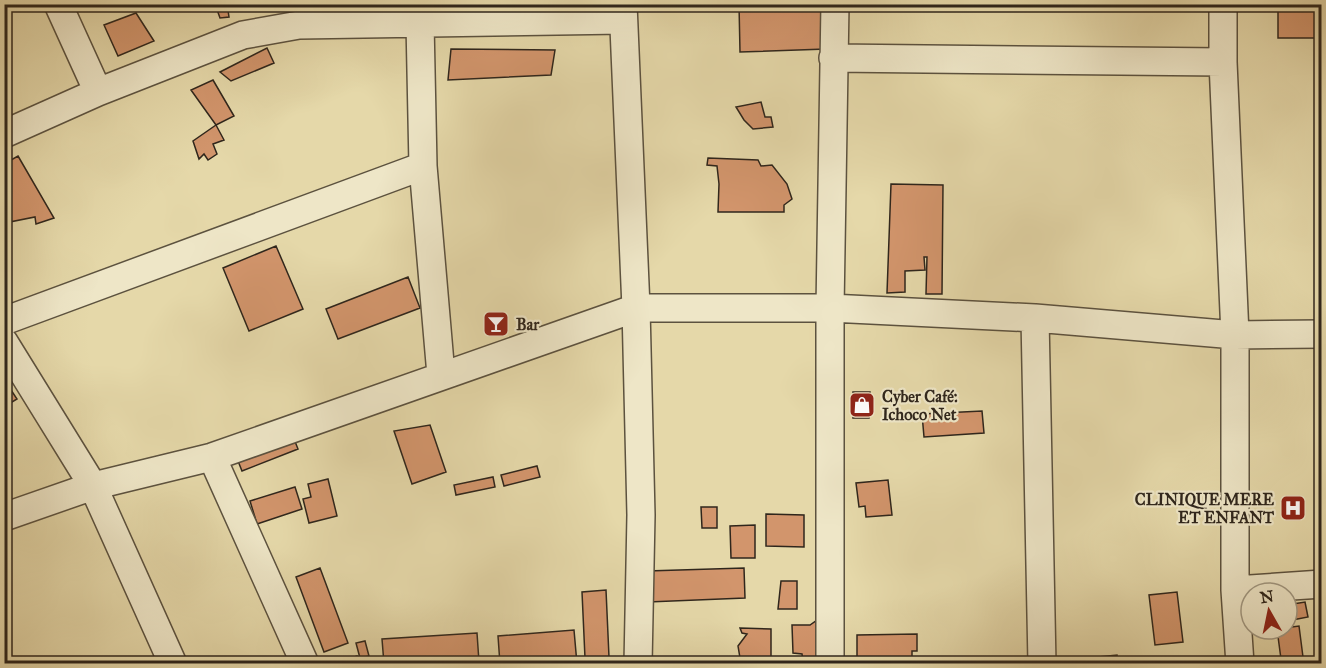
<svg xmlns="http://www.w3.org/2000/svg" width="1326" height="668" font-family="'IM FELL Great Primer',serif">
  <style>
    .building { fill: #d2956c; stroke: #2f261c; stroke-width: 1.5 }
    .lines { fill: none; stroke-linecap: round; stroke-linejoin: round }
    .minor-casing { stroke: #5c523f; stroke-width: 30 }
    .minor { stroke: #eee6c7; stroke-width: 27 }
    .labels { text-anchor: middle; dominant-baseline: central; stroke-width: 4.5; stroke-linejoin: round; paint-order: stroke }
    .poi-label { font-size: 16px; font-weight: bold; fill: #2f261c; stroke: #eee6c7; text-anchor: start }
  </style>
  <rect width="100%" height="100%" fill="#e5d8a9"/>
  <filter id="stains"><feTurbulence type="fractalNoise" baseFrequency=".00333" numOctaves="4"/><feColorMatrix values="0 0 0 0 .2 0 0 0 0 .09 0 0 0 0 .02 0 0 0 .5 -.17"/></filter>
  <radialGradient id="worn" r=".72"><stop offset=".6" stop-color="#630" stop-opacity="0"/><stop offset="1" stop-color="#630" stop-opacity=".3"/></radialGradient>
  <path class="building" d="M90,4H109L98,11Z
    M215,4H227L229,17L220,18Z
    M739,4H824L826,49L740,52Z
    M1278,4H1322V38H1278Z
    M136,13L154,41L118,56L104,25Z
    M267,48L274,63L231,81L220,72Z
    M451,49L555,50L551,75L448,80Z
    M213,80L234,116L216,125L191,90Z
    M761,102L765,117H771L773,127L753,129L744,120L736,107Z
    M216,125L224,140L213,144L217,154L208,160L204,154L199,159L193,141Z
    M18,156L54,218L36,224L35,217L10,222L9,229L4,230V164Z
    M708,158L758,160L761,166L772,165L787,184L792,199L784,205V212H718L719,184L717,166L707,165Z
    M891,184L943,185L942,294H926L927,257H924L925,270L905,271V292L887,293Z
    M276,246L303,309L249,331L223,268Z
    M408,277L420,308L338,339L326,309Z
    M11,390L17,399L4,407V394Z
    M853,392H870L869,418H853Z
    M982,411L984,433L924,437L922,414Z
    M430,425L446,472L412,484L394,431Z
    M294,439L298,449L242,471L238,461Z
    M537,466L540,477L504,486L501,475Z
    M493,477L495,487L456,495L454,485Z
    M328,479L337,516L309,523L303,499L311,497L308,484Z
    M888,480L892,515L866,517L865,506L859,507L856,483Z
    M295,487L302,509L257,524L250,501Z
    M701,507H717V528H702Z
    M766,514L804,515V547L766,546Z
    M755,525V558H731L730,526Z
    M320,568L348,643L324,652L296,577Z
    M744,568L745,598L648,602L647,571Z
    M781,581H797V609H778Z
    M606,590L609,657L585,658L582,592Z
    M1177,592L1183,642L1155,645L1149,595Z
    M1305,602L1308,617L1287,621V605Z
    M820,618L821,664H793V659L803,662L802,654L793,653L792,625H810Z
    M1299,626L1303,657L1281,659L1277,629Z
    M740,628L771,629V664H738L740,658L738,646L747,634L742,633Z
    M574,630L577,664H500L498,636Z
    M477,633L479,662L384,664L382,639Z
    M917,634V651H912V664H857V635Z
    M365,641L369,656L360,658L356,643Z
    M1117,655L1118,664H1079V659Z
    M357,656L359,664H334Z"/>
  <g class="lines">
    <g class="minor-casing">
      <path id="minor" d="M58,4L98,92
        M623,4L636,308L641,515L638,664
        M1223,4V62L1235,335V590L1240,664
        M420,23L423,166L441,375
        M833,58L1223,62
        M4,134L98,92L243,35L299,25L623,20
        M1035,318L1042,664
        M4,321L423,166
        M4,342L93,486L173,664
        M212,457L305,664
        M4,517L93,486L212,457L636,308H830L1035,318L1235,335L1322,334
        M1235,590L1322,584
        M830,664V308L835,4"/>
    </g>
    <use href="#minor" class="minor"/>
  </g>
  <defs>
    <g id="bar-square" transform="scale(1.35)"><rect x="-9" y="-9" width="18" height="18" rx="4" fill="#8f2418" stroke="#eee6c7"/><path d="M-6-5H6L.8 .8V4.5H3.5V6h-7V4.5H-.8V.8Z" fill="#fff"/></g>
    <g id="shop-square" transform="scale(1.35)"><rect x="-9" y="-9" width="18" height="18" rx="4" fill="#8f2418" stroke="#eee6c7"/><path d="M-5-2.5h2.3a2.7 3.5 0 0 1 5.4 0H5L5.5 6h-11ZM-1.5-2.5h3a1.5 2.3 0 0 0-3 0Z" fill="#fff"/></g>
    <g id="hospital-square" transform="scale(1.35)"><rect x="-9" y="-9" width="18" height="18" rx="4" fill="#8f2418" stroke="#eee6c7"/><path d="M-5-5h3v3.5h4V-5h3V5h-3V1.5h-4V5h-3Z" fill="#fff"/></g>
  </defs>
  <g fill-rule="evenodd">
    <use href="#bar-square" x="496" y="324"/>
    <use href="#shop-square" x="862" y="405"/>
    <use href="#hospital-square" x="1293" y="508"/>
  </g>
  <g class="labels">
    <g class="poi-label">
      <text x="516" y="324">Bar</text>
      <text x="882" y="396">Cyber Café:<tspan x="882" dy="18">Ichoco Net</tspan></text>
      <text x="1274" y="499" text-anchor="end">CLINIQUE MERE<tspan x="1274" dy="18">ET ENFANT</tspan></text>
    </g>
  </g>
  <rect width="1326" height="668" fill="none" stroke="#e5d8a9" stroke-width="24"/>
  <rect x="6" y="6" width="1314" height="656" fill="none" stroke="#2f261c" stroke-width="3"/>
  <rect x="12" y="12" width="1302" height="644" fill="none" stroke="#2f261c" stroke-width="1.5"/>
  <g transform="translate(1269 611) rotate(351)"><circle r="28" fill="#eee6c7" stroke="#a29983" stroke-width="1.5"/>
  <path d="M0-4.5L10 22L0 15L-10 22Z" fill="#8f2418"/>
  <text y="-9" font-size="16" font-weight="bold" text-anchor="middle" fill="#2f261c">N</text>
  </g>
  <rect width="100%" height="100%" filter="url(#stains)"/>
  <rect width="100%" height="100%" fill="url(#worn)"/>
</svg>
